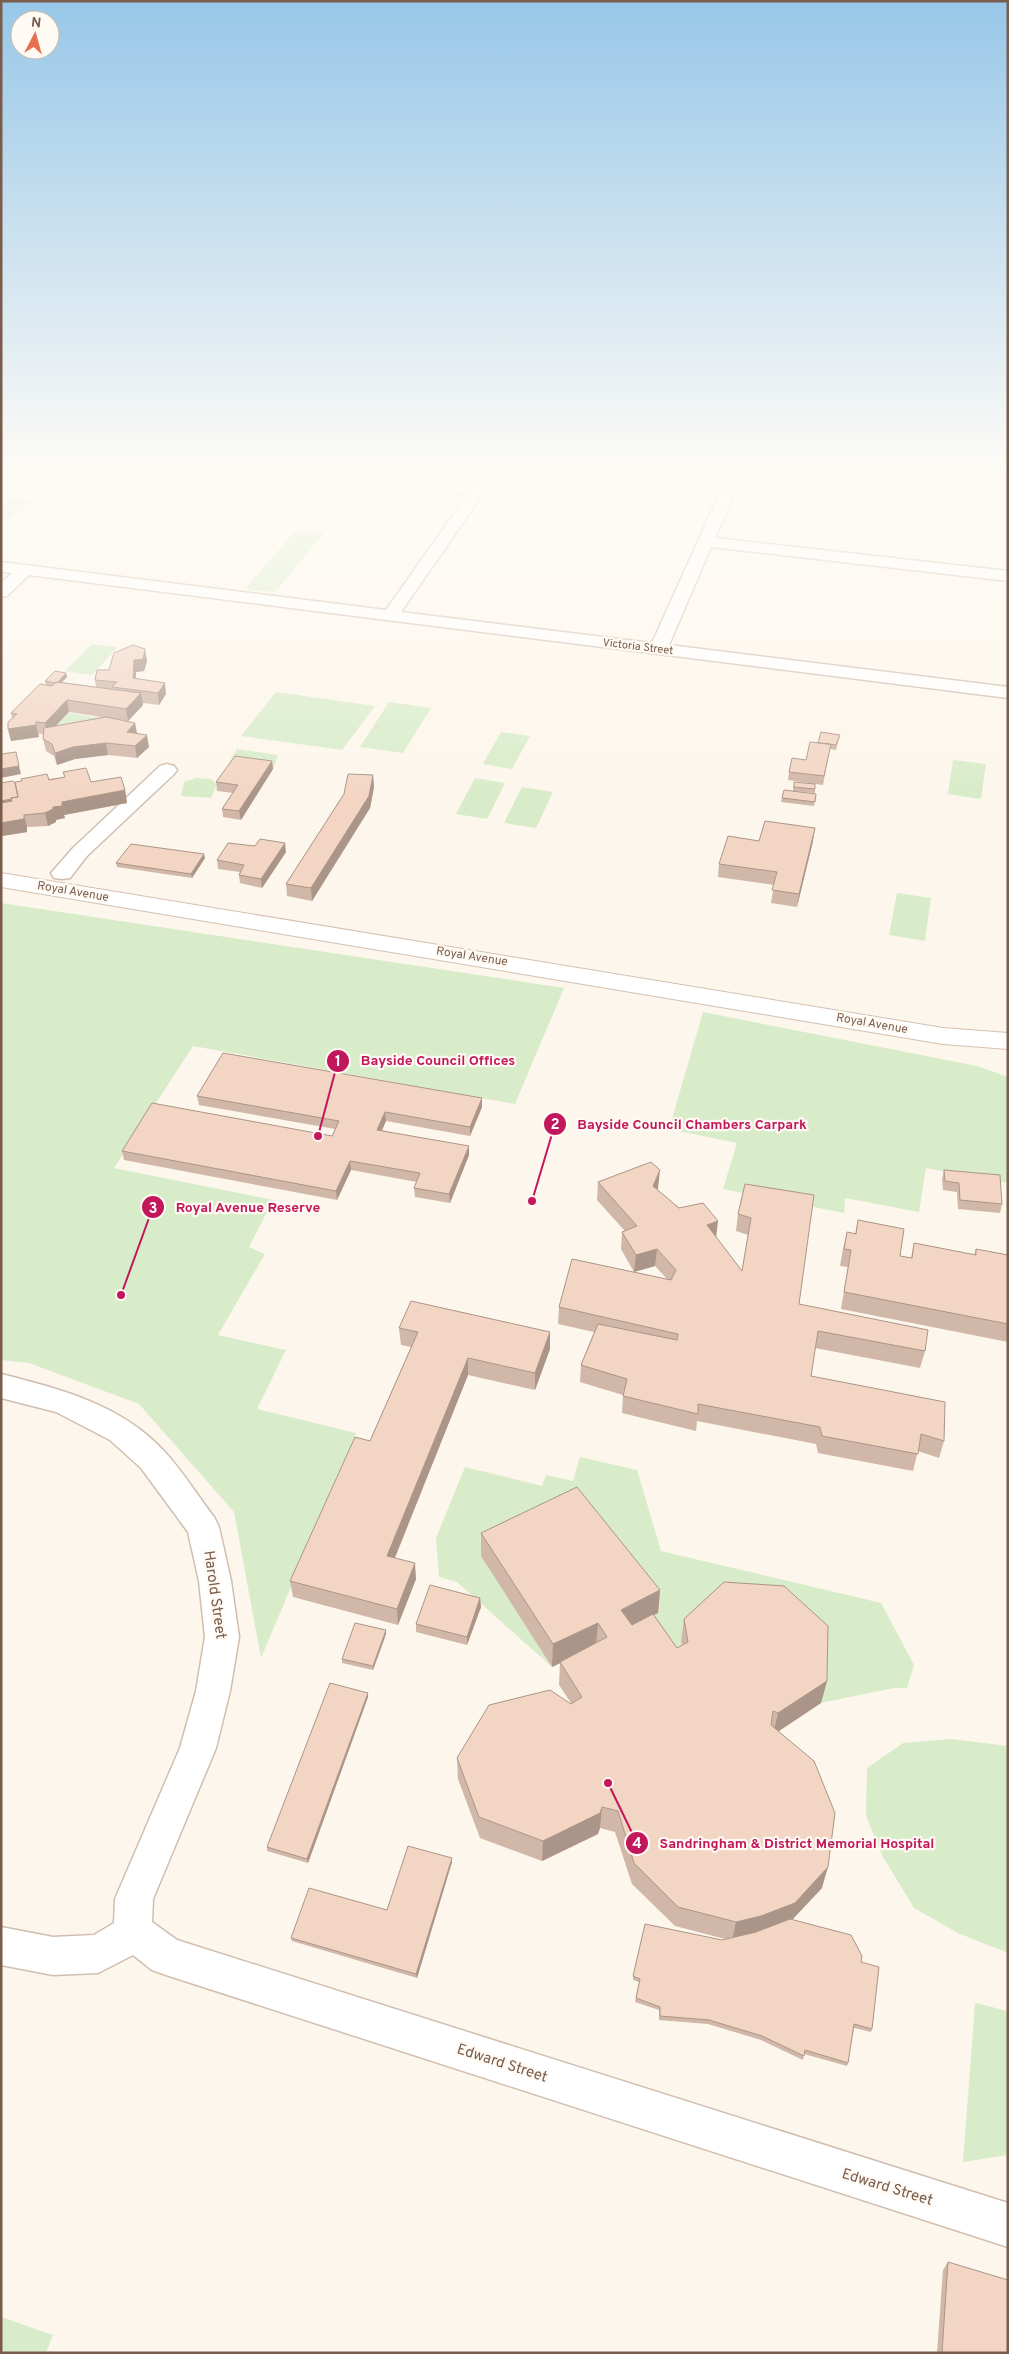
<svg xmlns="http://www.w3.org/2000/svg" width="1009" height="2354" font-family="Overpass,sans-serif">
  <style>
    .green { fill: #d8ecc9 }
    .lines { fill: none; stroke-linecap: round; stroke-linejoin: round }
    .street-casing { stroke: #d1beb0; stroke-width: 3 }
    .secondary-casing { stroke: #d6c0b0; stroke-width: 2 }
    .street { fill: #fff; fill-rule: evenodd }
    .secondary { fill: #fff; fill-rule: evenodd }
    .wall { fill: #d1b7a8; fill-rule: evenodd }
    .shaded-wall { fill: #aa9588 }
    .building { fill: #f3d5c3; stroke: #aa9588 }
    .labels { text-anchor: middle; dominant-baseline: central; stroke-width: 4.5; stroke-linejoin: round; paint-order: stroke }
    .far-street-label { font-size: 11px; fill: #7a5c4d; stroke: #fffaf3 }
    .street-label { font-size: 12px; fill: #7a5c4d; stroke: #fffaf3 }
    .near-street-label { font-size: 15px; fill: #7a5c4d; stroke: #fffaf3 }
    .leader { fill: none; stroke: #c2185b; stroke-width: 2 }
    .callout-dot { fill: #c2185b; stroke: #fffaf3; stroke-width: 2 }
    .mark-label { font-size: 15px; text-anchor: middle; font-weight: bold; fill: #fff }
    .callout-label { font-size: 14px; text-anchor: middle; font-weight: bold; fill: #c2185b; stroke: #fffaf3; stroke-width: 4.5; stroke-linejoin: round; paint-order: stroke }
  </style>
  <rect width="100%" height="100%" fill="#fdf6ec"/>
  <path class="green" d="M11,497L33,500L8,520H1V505Z
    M296,530L324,533L275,592L245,589Z
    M92,644L118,647L92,675L65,671Z
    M276,692L375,706L342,750L241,736Z
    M389,702L431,708L403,753L360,747Z
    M69,713L108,719L51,732Z
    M501,732L530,736L512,769L483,764Z
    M237,749L278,755L273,769L229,763Z
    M953,760L986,764L981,799L948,794Z
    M196,778L211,779L217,784L211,798L181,796L184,782Z
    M475,778L505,783L487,819L456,814Z
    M522,787L553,792L536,828L504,823Z
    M897,893L931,898L925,941L889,935Z
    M1,903L564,988L515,1104L193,1046L114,1168L273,1200L249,1247L265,1254L218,1335L286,1350L257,1409L356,1433L261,1658L234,1512L139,1404L29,1363L1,1360Z
    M703,1012L977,1066L1008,1077V1183L926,1168L919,1212L845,1198L844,1213L723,1189L737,1143L669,1129Z
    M580,1457L637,1470L661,1551L881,1603L914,1665L907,1688H894L821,1703L822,1649L685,1664L619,1632L658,1612L552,1667L457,1582L439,1577L436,1538L465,1467L542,1486L546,1475L573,1481Z
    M951,1739L1008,1746V1953L958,1933L914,1908L883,1857L866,1816L867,1768L903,1743Z
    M975,2003L1008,2011V2155L963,2162Z
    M1,2317L53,2335L46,2353H1Z"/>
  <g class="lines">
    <g class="street-casing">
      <path id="street" d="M267,468H317L474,486L486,468H501L401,612L652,643L731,468H746L715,538L1008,571V581L711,547L669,645L1008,687V698L29,575L7,596L1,597V583L12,573L1,572V562L386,610L468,494L274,472Z
        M167,764L174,766L177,770L174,774L87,856L70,878L62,879L54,878L51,873L73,848L160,766Z
        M1,1374C60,1389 120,1404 163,1450C182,1470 197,1495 214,1517L219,1527L231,1581L239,1637L230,1691L216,1748L153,1899L152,1922L177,1940L1008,2203V2247L166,1975L152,1970L133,1955L98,1973L53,1975L1,1965V1927L53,1937L94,1935L114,1923L115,1899L180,1748L196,1691L205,1637L199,1581L188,1532L141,1468L110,1440L56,1412L1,1398Z"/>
    </g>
    <g class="secondary-casing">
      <path id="secondary" d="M1,873L943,1028L1008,1033V1049L943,1044L1,887Z"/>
    </g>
    <use href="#street" class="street"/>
    <use href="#secondary" class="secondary"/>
  </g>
  <path class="wall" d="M147,661L144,671L136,672V678L166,694L159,705L143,703V705L128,721L135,723L137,733L149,747L137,758L108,755L75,759L57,765L54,756L46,751L43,739V734H38L39,737L11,741L8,729L12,718L11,713L46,685L45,681L66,673L67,677L62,682L96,687L95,680L109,670ZM69,712L102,717L56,726Z
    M839,739L836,750L830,749L823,785L788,780L789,772L806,760L818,743Z
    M272,761L273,769L241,820L223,817L222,809L233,793L217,791L216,782Z
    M373,775L374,787L370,808L312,901L287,896L286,884Z
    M65,777L125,790L127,803L64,815L65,818L56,820V822L48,826L27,827V832L2,836L15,783Z
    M793,786L815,789V793L793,791Z
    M816,794L814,806L781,802L782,798Z
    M759,841H813L797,907L771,903L774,885L718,877L719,864Z
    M286,852L262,888L240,883L239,875L240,872L218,869L217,860Z
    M205,858L192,878L117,867L116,863Z
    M197,1096L482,1107L470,1136L386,1121L382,1130L469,1155L450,1203L415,1197L414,1188L417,1182L351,1170L337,1200L124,1160L122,1151L332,1136L335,1129L199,1105Z
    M944,1170L1002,1204L1000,1213L958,1209L957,1192L943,1190L942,1179Z
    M598,1182L658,1188L657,1190L716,1237L742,1271L748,1235L736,1231L738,1214L745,1184L799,1304L925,1351L920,1368L815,1348L811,1376L944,1441L939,1458L918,1451L913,1471L818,1453L816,1444L697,1421L696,1431L622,1413L623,1395L580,1382L581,1365L594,1332L558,1324L559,1307L667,1279L655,1266L634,1272L621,1249L622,1232L625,1231L597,1200Z
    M858,1220L900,1256L911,1258L914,1243L974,1255L976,1249L1008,1255V1342L841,1309L848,1267L840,1266L843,1249L847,1232L855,1234Z
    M399,1328L550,1349L535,1390L468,1375L395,1558L416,1579L398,1625L293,1597L290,1581L370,1441L411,1347L401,1345Z
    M481,1533L660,1590L658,1613L654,1615L677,1648L682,1645L681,1641L684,1619L827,1681L821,1703L779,1731L822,1888L792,1920L861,1962L872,2029L871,2032L854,2028L848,2063L847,2066L804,2054L803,2060L761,2040L708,2024L659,2020V2010L635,2002L639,1982L633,1980V1976L725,1939L675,1926L632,1884L615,1832L600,1828L598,1834L542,1861L480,1838L458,1779L457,1758L571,1703L559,1685L560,1663L552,1667L481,1556Z
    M480,1598L481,1607L467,1645L416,1632V1624Z
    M386,1630V1634L373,1670L342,1663V1659Z
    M368,1693V1697L308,1863L267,1851V1847Z
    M452,1862L417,1978L292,1941L291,1938L387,1910Z
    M948,2262L1008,2353H937L943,2270Z"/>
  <path class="shaded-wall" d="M145,649L147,661L144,671L136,672L135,690L133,678L134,660Z
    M66,673L67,677L57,687V683Z
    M165,683L166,694L159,705L158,693Z
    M141,693L143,705L128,721L126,709Z
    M67,700L69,712L47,735L45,723Z
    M135,723L137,735L127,732Z
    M36,725L39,737L11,741L8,729Z
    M147,735L149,747L137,758L135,746Z
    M106,743L108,755L75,759L57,765L55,753L73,747Z
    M272,761L273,769L241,820L239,811Z
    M19,766L21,774L1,778V769Z
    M373,775L374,787L370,808L312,901L311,888Z
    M125,790L127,803L64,815L65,818L56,820V822L48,826L45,813L62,802Z
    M19,798L1,810V801Z
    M24,815L27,827V832L2,836L1,832V823Z
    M815,828L813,841L797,907L799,894Z
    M285,843L286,852L262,888L261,879Z
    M204,854L205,858L192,878L191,874Z
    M482,1098V1107L470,1136V1127Z
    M385,1112L386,1121L378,1139L377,1130Z
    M469,1146V1155L450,1203L449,1194Z
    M350,1161L351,1170L337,1200L336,1191Z
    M660,1170L658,1188L652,1204L653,1186Z
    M718,1221L716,1238L707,1225Z
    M657,1249L655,1266L634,1272L636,1255Z
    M550,1332V1349L535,1390V1373Z
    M468,1358V1375L389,1572L387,1556Z
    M415,1563L416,1579L398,1625L397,1609Z
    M660,1590L658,1613L619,1632L621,1610Z
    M480,1598L481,1607L467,1645V1637Z
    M598,1623L596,1646L552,1667L553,1644Z
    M386,1630V1634L373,1670V1666Z
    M827,1681L821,1703L773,1735L778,1713Z
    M368,1693V1697L308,1863L307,1859Z
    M602,1807L600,1828L598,1834L542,1861L543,1841Z
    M452,1858V1862L417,1978L416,1974Z
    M828,1867L822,1888L789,1923L732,1941L736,1922Z"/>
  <path class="building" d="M133,645L145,649L143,659L134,660L133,678L165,683L158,693L112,687L117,682L95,680L97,670H109L114,653Z
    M55,671L66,673L58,682L56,683L45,681Z
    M56,682L141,693L126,709L67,700L45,723L36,722V725L8,729V722L17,714L11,713L40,684L52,686Z
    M106,717L135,723L127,732L147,735L135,746L106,743L73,747L55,753L52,744L43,739L44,728Z
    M821,732L840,735L836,745L818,743Z
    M810,742L831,744L824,776L789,772L792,758L806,760Z
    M16,752L19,766L1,769V754Z
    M235,756L272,761L239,811L222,809L238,785L216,782Z
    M86,768L91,782L121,777L125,790L62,802V806L53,807V809L45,813L24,815V819L1,823V803L12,801L11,798L18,797L15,782L22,781L21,779L47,774L49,780L65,777L63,772Z
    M348,774L373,775L369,796L311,888L286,884L344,794Z
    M13,781L15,783L18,797L11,798V799L1,801V783Z
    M794,782L815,784V789L794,787Z
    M784,790L816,794L815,802L782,798Z
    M765,821L815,828L799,894L772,890L777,872L719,864L728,836L759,841Z
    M260,839L285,843L261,879L239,875L244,865L217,860L228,843L255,846Z
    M131,844L204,854L191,874L116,863Z
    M223,1053L482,1098L470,1127L385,1112L377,1130L469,1146L449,1194L414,1188L420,1173L350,1161L336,1191L122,1151L152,1103L332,1136L339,1121L197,1096Z
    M651,1162L660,1170L653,1186L679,1208L703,1203L718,1221L707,1225L742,1271L751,1218L738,1214L745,1184L814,1195L799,1304L928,1330L925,1351L818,1331L811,1376L945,1402L944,1441L921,1434L918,1454L822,1436L820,1427L698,1404V1414L623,1396L627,1379L581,1365L598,1324L677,1340L678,1334L559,1307L572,1259L671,1280L676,1270L657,1249L636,1255L622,1232L637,1226L598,1182Z
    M944,1170L1000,1175L1002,1204L960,1200L959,1183L945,1181Z
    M858,1220L904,1229L900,1256L912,1258L914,1243L976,1255V1249L1008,1255V1324L844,1292L851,1250L844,1249L847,1232L856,1234Z
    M411,1301L550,1332L535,1373L468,1358L387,1556L415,1563L397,1609L290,1581L355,1437L370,1441L418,1332L399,1328Z
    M577,1487L660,1590L621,1610L632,1625L653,1614L677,1648L688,1642L684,1619L724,1582L784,1586L828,1626L827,1681L778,1713L773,1711L771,1725L814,1761L835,1813L828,1867L795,1903L761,1916L736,1922L678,1907L634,1863L618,1811L602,1807L600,1813L543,1841L479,1817L457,1758L489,1705L550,1690L571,1704L582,1697L560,1662L607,1637L598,1623L553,1644L481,1533Z
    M430,1585L480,1598L467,1637L416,1624Z
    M355,1623L386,1630L373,1666L342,1659Z
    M330,1683L368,1693L307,1859L267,1847Z
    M408,1846L452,1858L416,1974L291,1938L309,1888L387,1910Z
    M790,1919L851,1935L862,1956L861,1962L879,1967L872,2029L854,2024L848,2063L805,2050L804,2056L762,2036L709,2020L660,2016V2007L636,1998L640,1979L633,1976L645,1924L722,1940L756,1932Z
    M948,2262L1008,2280V2353H942Z"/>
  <linearGradient id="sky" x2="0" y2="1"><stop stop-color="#97c7e8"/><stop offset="0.59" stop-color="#fefbf6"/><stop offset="1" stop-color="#fefbf6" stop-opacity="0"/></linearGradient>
  <rect width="1009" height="798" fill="url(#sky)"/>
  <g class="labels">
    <g class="far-street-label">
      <text transform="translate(638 647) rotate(7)">Victoria Street</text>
    </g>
    <g class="street-label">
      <text transform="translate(73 892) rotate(10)">Royal Avenue</text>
      <text transform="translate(472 957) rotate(9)">Royal Avenue</text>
      <text transform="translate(872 1024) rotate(10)">Royal Avenue</text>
    </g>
    <g class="near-street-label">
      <text transform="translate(214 1595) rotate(82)">Harold Street</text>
      <text transform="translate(502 2064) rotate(18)">Edward Street</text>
      <text transform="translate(887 2188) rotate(17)">Edward Street</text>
    </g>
  </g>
  <path class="leader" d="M318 1136L338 1061M532 1201L555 1124M121 1295L153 1207M608 1783L637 1843"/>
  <g class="callout-dot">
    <circle cx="318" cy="1136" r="5"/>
    <circle cx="532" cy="1201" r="5"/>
    <circle cx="121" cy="1295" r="5"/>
    <circle cx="608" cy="1783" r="5"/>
    <circle cx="338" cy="1061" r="12"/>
    <circle cx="555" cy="1124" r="12"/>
    <circle cx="153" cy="1207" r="12"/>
    <circle cx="637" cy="1843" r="12"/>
  </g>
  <g class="mark-label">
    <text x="338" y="1066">1</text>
    <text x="555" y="1129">2</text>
    <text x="153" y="1213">3</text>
    <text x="637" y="1848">4</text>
  </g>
  <g class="callout-label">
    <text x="438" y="1065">Bayside Council Offices</text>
    <text x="692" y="1129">Bayside Council Chambers Carpark</text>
    <text x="248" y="1212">Royal Avenue Reserve</text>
    <text x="797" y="1848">Sandringham &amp; District Memorial Hospital</text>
  </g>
  <rect width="1009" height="2354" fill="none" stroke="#7a5c4d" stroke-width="5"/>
  <g transform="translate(35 35) rotate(6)"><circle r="24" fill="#fffaf3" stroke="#cabbb1"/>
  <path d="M0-4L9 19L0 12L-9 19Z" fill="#e76f51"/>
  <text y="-8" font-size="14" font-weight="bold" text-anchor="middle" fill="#7a5c4d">N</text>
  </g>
</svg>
